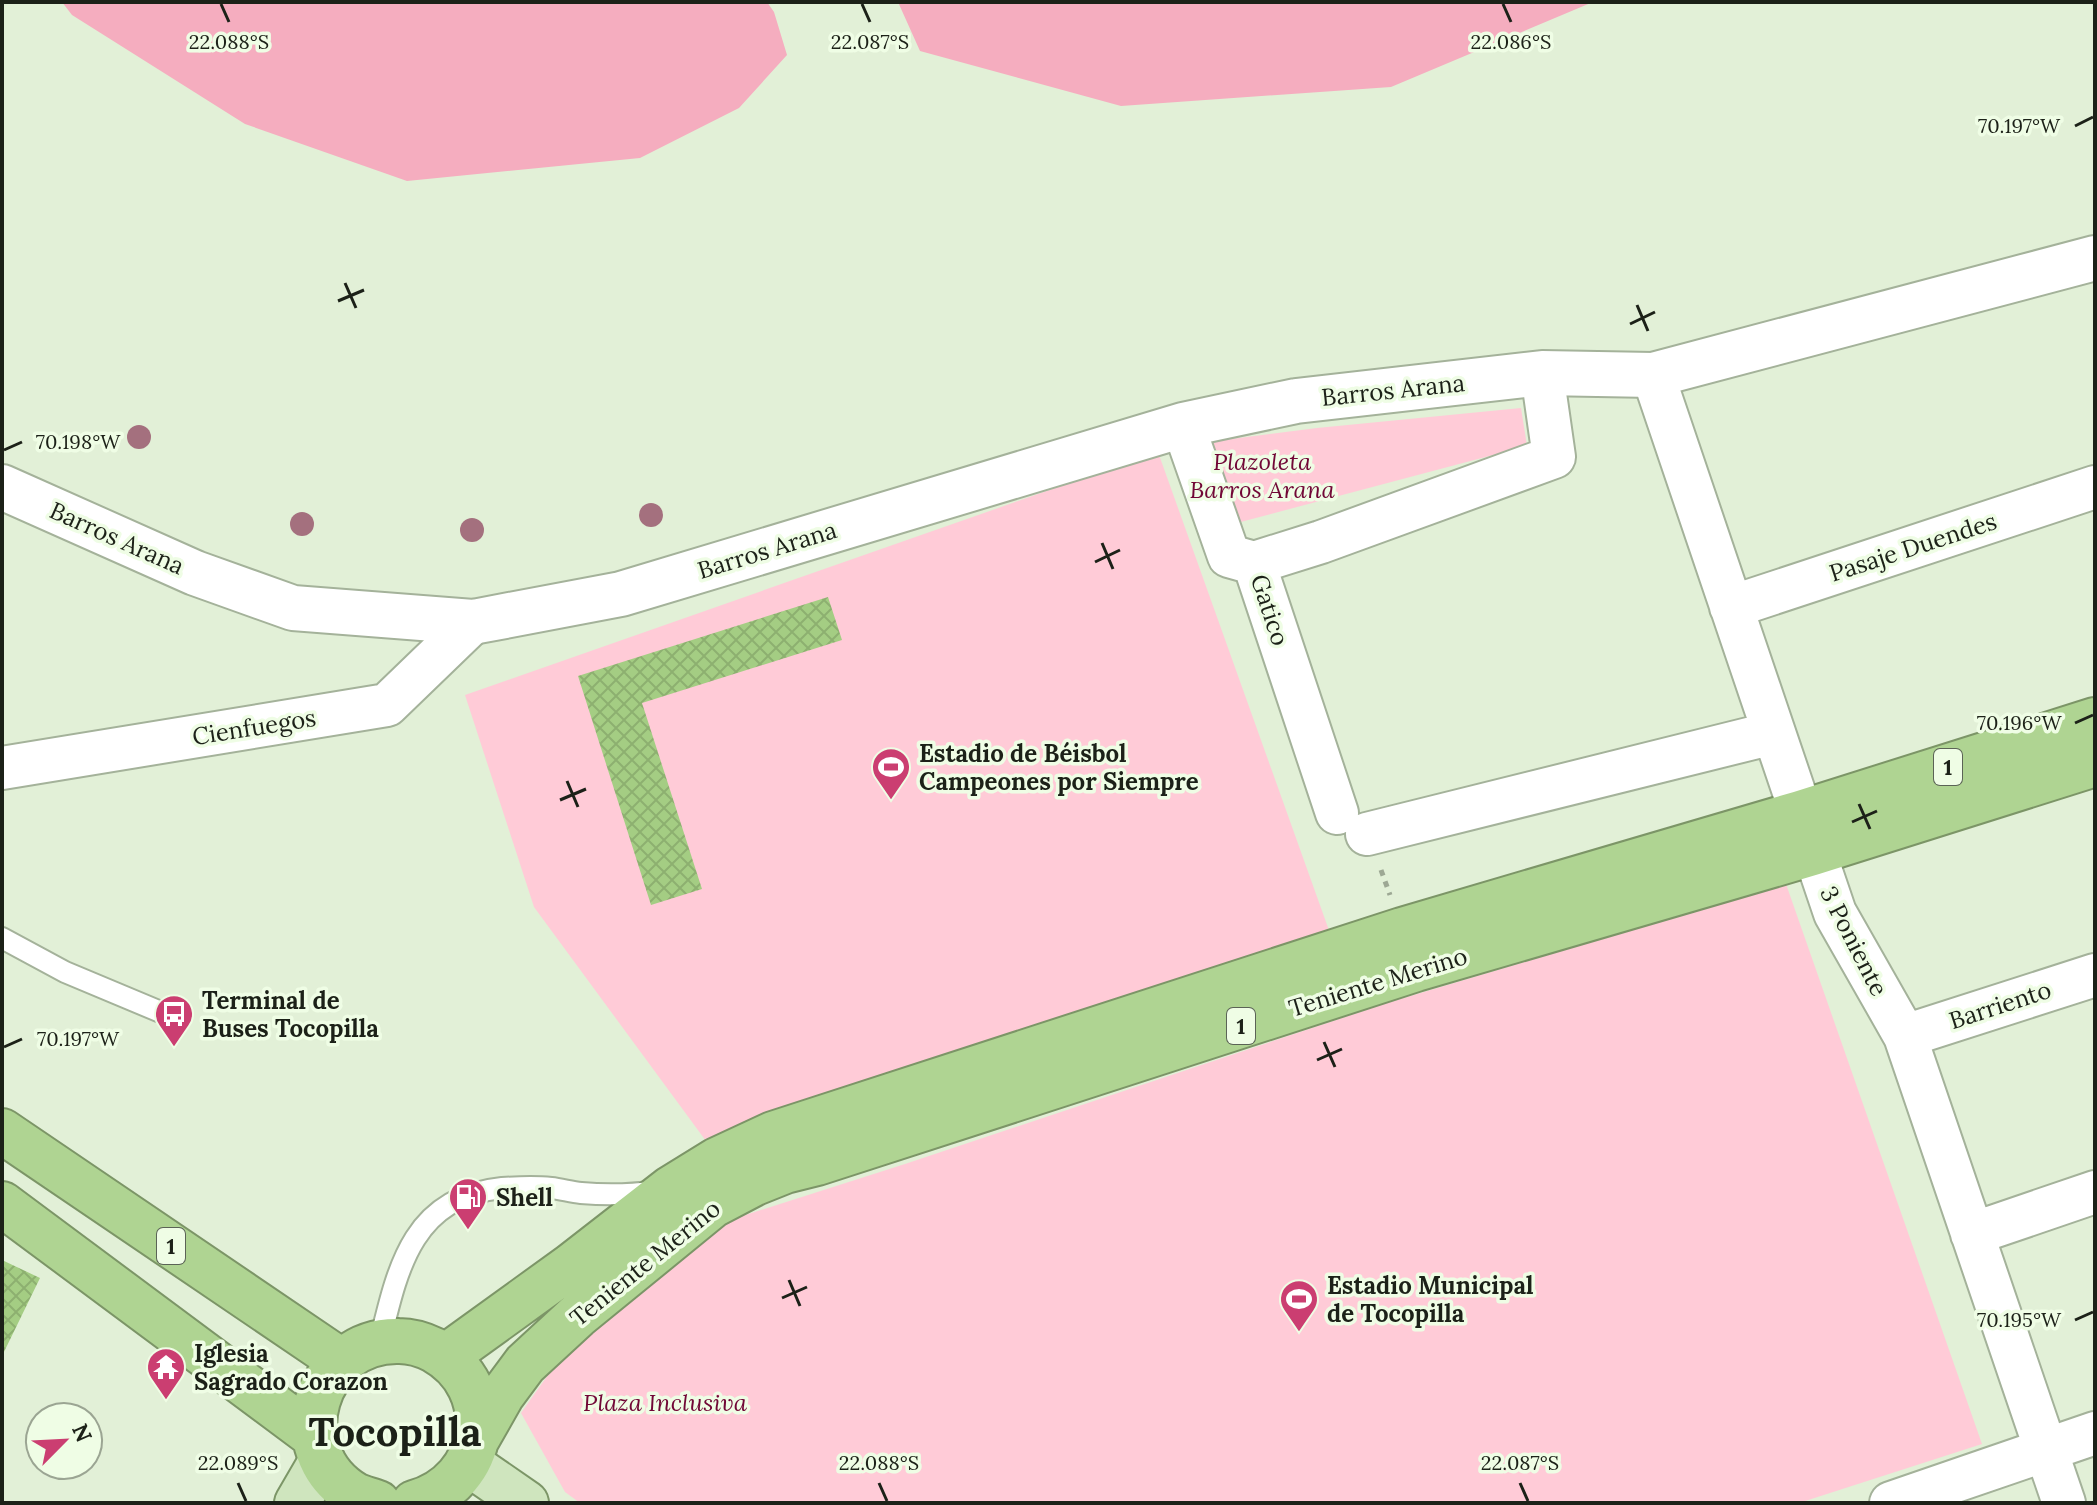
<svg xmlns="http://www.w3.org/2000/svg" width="2097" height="1505" font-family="Lora,serif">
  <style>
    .green { fill: #ffcbd7 }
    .water { fill: #f5adbf }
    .building { fill: url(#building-cross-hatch) }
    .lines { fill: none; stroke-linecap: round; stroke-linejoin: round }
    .lane-casing { stroke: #a4b29a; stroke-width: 24 }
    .street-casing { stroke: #a4b29a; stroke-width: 46 }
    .secondary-casing { stroke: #a4b29a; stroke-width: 48 }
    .primary-casing { stroke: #7c9567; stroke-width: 48 }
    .highway-casing { stroke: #7c9567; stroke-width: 48 }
    .path { stroke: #9da894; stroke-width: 5; stroke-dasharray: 6 6; stroke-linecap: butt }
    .lane { stroke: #fff; stroke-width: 20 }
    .street { stroke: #fff; stroke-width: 42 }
    .secondary { stroke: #fff; stroke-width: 44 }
    .primary { stroke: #cfe5be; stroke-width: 44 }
    .highway { stroke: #afd492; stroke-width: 44 }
    .tree { fill: #a4707e }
    .ticks { fill: none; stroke: #1c2118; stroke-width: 3 }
    .labels { text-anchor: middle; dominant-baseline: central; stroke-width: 7; stroke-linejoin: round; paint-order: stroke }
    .shield { fill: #effde5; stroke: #5b6356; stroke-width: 2 }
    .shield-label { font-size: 22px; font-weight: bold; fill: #1c2118 }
    .street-label { font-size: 24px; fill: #1c2118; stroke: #effde5 }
    .park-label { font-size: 24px; font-style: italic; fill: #710736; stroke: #effde5 }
    .poi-label { font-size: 24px; font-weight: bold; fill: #1c2118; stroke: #effde5; text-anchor: start }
    .town-label { font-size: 40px; font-weight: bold; fill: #1c2118; stroke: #effde5 }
    .ticks-label { font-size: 20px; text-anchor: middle; fill: #1c2118; stroke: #effde5; stroke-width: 7; stroke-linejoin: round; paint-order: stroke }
  </style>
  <defs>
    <pattern id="building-cross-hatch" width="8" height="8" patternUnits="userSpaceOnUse" patternTransform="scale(2)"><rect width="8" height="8" fill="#a4cd83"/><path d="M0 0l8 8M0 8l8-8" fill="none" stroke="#8db070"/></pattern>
  </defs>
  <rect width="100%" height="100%" fill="#e2f0d7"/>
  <path class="green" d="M1521,408L1527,446L1233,524L1208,442L1317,428Z
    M1158,452L1331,936L706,1141L534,907L465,695Z
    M1786,884L1982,1444L1799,1503H580L565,1492L521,1413L560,1358L711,1226L905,1164L1387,1003Z"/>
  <path class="water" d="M62,2H767L774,12L787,55L739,108L640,158L407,181L245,124L72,15Z
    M898,2H1593L1391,87L1121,106L920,51Z"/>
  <path class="building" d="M828,597L842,640L642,703L702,889L651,905L578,676Z
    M2,1260L40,1278L2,1356Z"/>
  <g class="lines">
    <g class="lane-casing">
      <path id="lane" d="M2,938L65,972L163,1013
        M380,1341C398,1266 413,1197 502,1188C518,1187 534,1186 551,1188C561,1189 571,1192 581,1193C605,1195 630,1195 654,1191"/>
    </g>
    <g class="street-casing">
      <path id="street" d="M1653,375L1835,913L1905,1036L2064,1503
        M1183,425L1229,556L1254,563L1337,813
        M1254,563L1321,542L1554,457L1542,373
        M1731,607L2095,487
        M2,768L387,705L473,622
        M1367,834L1773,733
        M1905,1036L2095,975
        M1972,1234L2095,1192
        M1891,1503L2095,1433"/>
    </g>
    <g class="secondary-casing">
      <path id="secondary" d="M2,487L195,573L293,608L473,622L621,594L1183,425L1296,401L1542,373L1653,375L2095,258"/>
    </g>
    <g class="primary-casing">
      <path id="primary" d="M468,1463L526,1503
        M297,1503L322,1460"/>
    </g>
    <g class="highway-casing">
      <path id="highway" d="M2,1131L341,1361
        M2,1204L314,1436
        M445,1357L571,1266L670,1189L717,1160L773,1134L1402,930L1800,813L2095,720
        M477,1439L502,1395L525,1364L577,1316L713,1205L755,1183L785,1171L817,1163L1416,969L1813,853L2095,764
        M378,1503C370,1500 361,1498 355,1495C281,1451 315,1339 399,1341C411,1341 424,1345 434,1350C502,1388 488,1483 414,1503"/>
    </g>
    <path class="path" d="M1381,870L1390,895"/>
    <use href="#lane" class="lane"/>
    <use href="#street" class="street"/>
    <use href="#secondary" class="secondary"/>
    <use href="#primary" class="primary"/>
    <use href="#highway" class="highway"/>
  </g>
  <g class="tree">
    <circle cx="139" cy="437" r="12"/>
    <circle cx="651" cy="515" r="12"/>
    <circle cx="302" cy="524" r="12"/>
    <circle cx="472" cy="530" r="12"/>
  </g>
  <path class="ticks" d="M221,4L229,22M862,4L870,22M1503,4L1511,22M2075,126L2093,117M345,283L356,308M338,301L364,290M1637,305L1648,331M1630,324L1655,312M4,450L22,442M1102,543L1113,569M1095,562L1120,550M2075,723L2093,715M567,781L578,807M560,800L586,789M1859,804L1870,829M1852,822L1877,811M1324,1042L1335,1067M4,1047L22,1039M1317,1060L1342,1049M789,1280L800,1306M782,1298L807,1287M2075,1320L2093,1312M238,1483L246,1501M879,1483L887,1501M1520,1483L1528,1501"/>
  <defs>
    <g id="stadium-pin" transform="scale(2)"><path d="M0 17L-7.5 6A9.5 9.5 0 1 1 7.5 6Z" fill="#cb3e71" stroke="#effde5"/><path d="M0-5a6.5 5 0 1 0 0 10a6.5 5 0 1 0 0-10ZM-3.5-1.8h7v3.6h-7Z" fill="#fff"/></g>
    <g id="bus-pin" transform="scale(2)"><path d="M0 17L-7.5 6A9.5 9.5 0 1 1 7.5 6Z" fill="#cb3e71" stroke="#effde5"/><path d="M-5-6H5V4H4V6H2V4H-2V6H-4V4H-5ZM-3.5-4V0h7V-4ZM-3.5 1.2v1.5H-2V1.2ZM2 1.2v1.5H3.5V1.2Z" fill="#fff"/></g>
    <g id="fuel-pin" transform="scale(2)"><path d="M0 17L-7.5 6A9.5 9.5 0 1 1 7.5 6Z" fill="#cb3e71" stroke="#effde5"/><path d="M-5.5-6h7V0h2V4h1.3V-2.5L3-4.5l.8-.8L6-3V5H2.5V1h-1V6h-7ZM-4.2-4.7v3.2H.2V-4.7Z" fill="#fff"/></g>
    <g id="temple-pin" transform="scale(2)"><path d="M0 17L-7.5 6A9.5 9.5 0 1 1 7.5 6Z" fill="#cb3e71" stroke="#effde5"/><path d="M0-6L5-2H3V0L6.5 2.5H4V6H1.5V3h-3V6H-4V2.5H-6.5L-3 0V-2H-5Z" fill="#fff"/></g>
  </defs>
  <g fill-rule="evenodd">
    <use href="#stadium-pin" x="891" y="767"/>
    <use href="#bus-pin" x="174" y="1014"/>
    <use href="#fuel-pin" x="468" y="1197"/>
    <use href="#stadium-pin" x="1299" y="1299"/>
    <use href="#temple-pin" x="166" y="1367"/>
  </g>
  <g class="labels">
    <g class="shield">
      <rect x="1934" y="749" width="28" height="36" rx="6"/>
      <rect x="1227" y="1008" width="28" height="36" rx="6"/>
      <rect x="157" y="1228" width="28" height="36" rx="6"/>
    </g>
    <g class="shield-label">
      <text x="1948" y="767">1</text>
      <text x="1241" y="1026">1</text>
      <text x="171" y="1246">1</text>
    </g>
    <g class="street-label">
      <text transform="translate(1393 390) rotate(-6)">Barros Arana</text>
      <text transform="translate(117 538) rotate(24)">Barros Arana</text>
      <text transform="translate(1913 547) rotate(-18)">Pasaje Duendes</text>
      <text transform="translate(767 550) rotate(-17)">Barros Arana</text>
      <text transform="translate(1270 610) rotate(72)">Gatico</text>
      <text transform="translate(254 727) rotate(-9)">Cienfuegos</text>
      <text transform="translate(1854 941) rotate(63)">3 Poniente</text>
      <text transform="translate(1378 982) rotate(-17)">Teniente Merino</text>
      <text transform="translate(2000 1005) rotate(-18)">Barriento</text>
      <text transform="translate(645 1263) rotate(-39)">Teniente Merino</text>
    </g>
    <g class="park-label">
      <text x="1262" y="461">Plazoleta<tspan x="1262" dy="28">Barros Arana</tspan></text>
      <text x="665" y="1402">Plaza Inclusiva</text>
    </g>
    <g class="poi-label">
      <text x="919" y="753">Estadio de Béisbol<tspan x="919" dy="28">Campeones por Siempre</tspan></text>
      <text x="202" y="1000">Terminal de<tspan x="202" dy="28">Buses Tocopilla</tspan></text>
      <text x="496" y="1197">Shell</text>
      <text x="1327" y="1285">Estadio Municipal<tspan x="1327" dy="28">de Tocopilla</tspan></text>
      <text x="194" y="1353">Iglesia<tspan x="194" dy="28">Sagrado Corazon</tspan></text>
    </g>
    <g class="town-label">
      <text x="395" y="1431">Tocopilla</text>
    </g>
  </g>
  <g class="ticks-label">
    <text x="229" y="49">22.088°S</text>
    <text x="870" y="49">22.087°S</text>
    <text x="1511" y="49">22.086°S</text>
    <text x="2019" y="133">70.197°W</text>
    <text x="78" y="449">70.198°W</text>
    <text x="2019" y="730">70.196°W</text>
    <text x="78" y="1046">70.197°W</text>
    <text x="2019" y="1327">70.195°W</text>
    <text x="238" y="1470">22.089°S</text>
    <text x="879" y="1470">22.088°S</text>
    <text x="1520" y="1470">22.087°S</text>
  </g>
  <rect width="2097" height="1505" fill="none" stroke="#1c2118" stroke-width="8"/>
  <g transform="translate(64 1441) rotate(66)"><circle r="38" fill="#effde5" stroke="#9ba593" stroke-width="2"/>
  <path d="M0-6L14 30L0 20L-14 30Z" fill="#cb3e71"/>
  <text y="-12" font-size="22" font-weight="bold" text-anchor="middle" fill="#1c2118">N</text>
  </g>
</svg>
